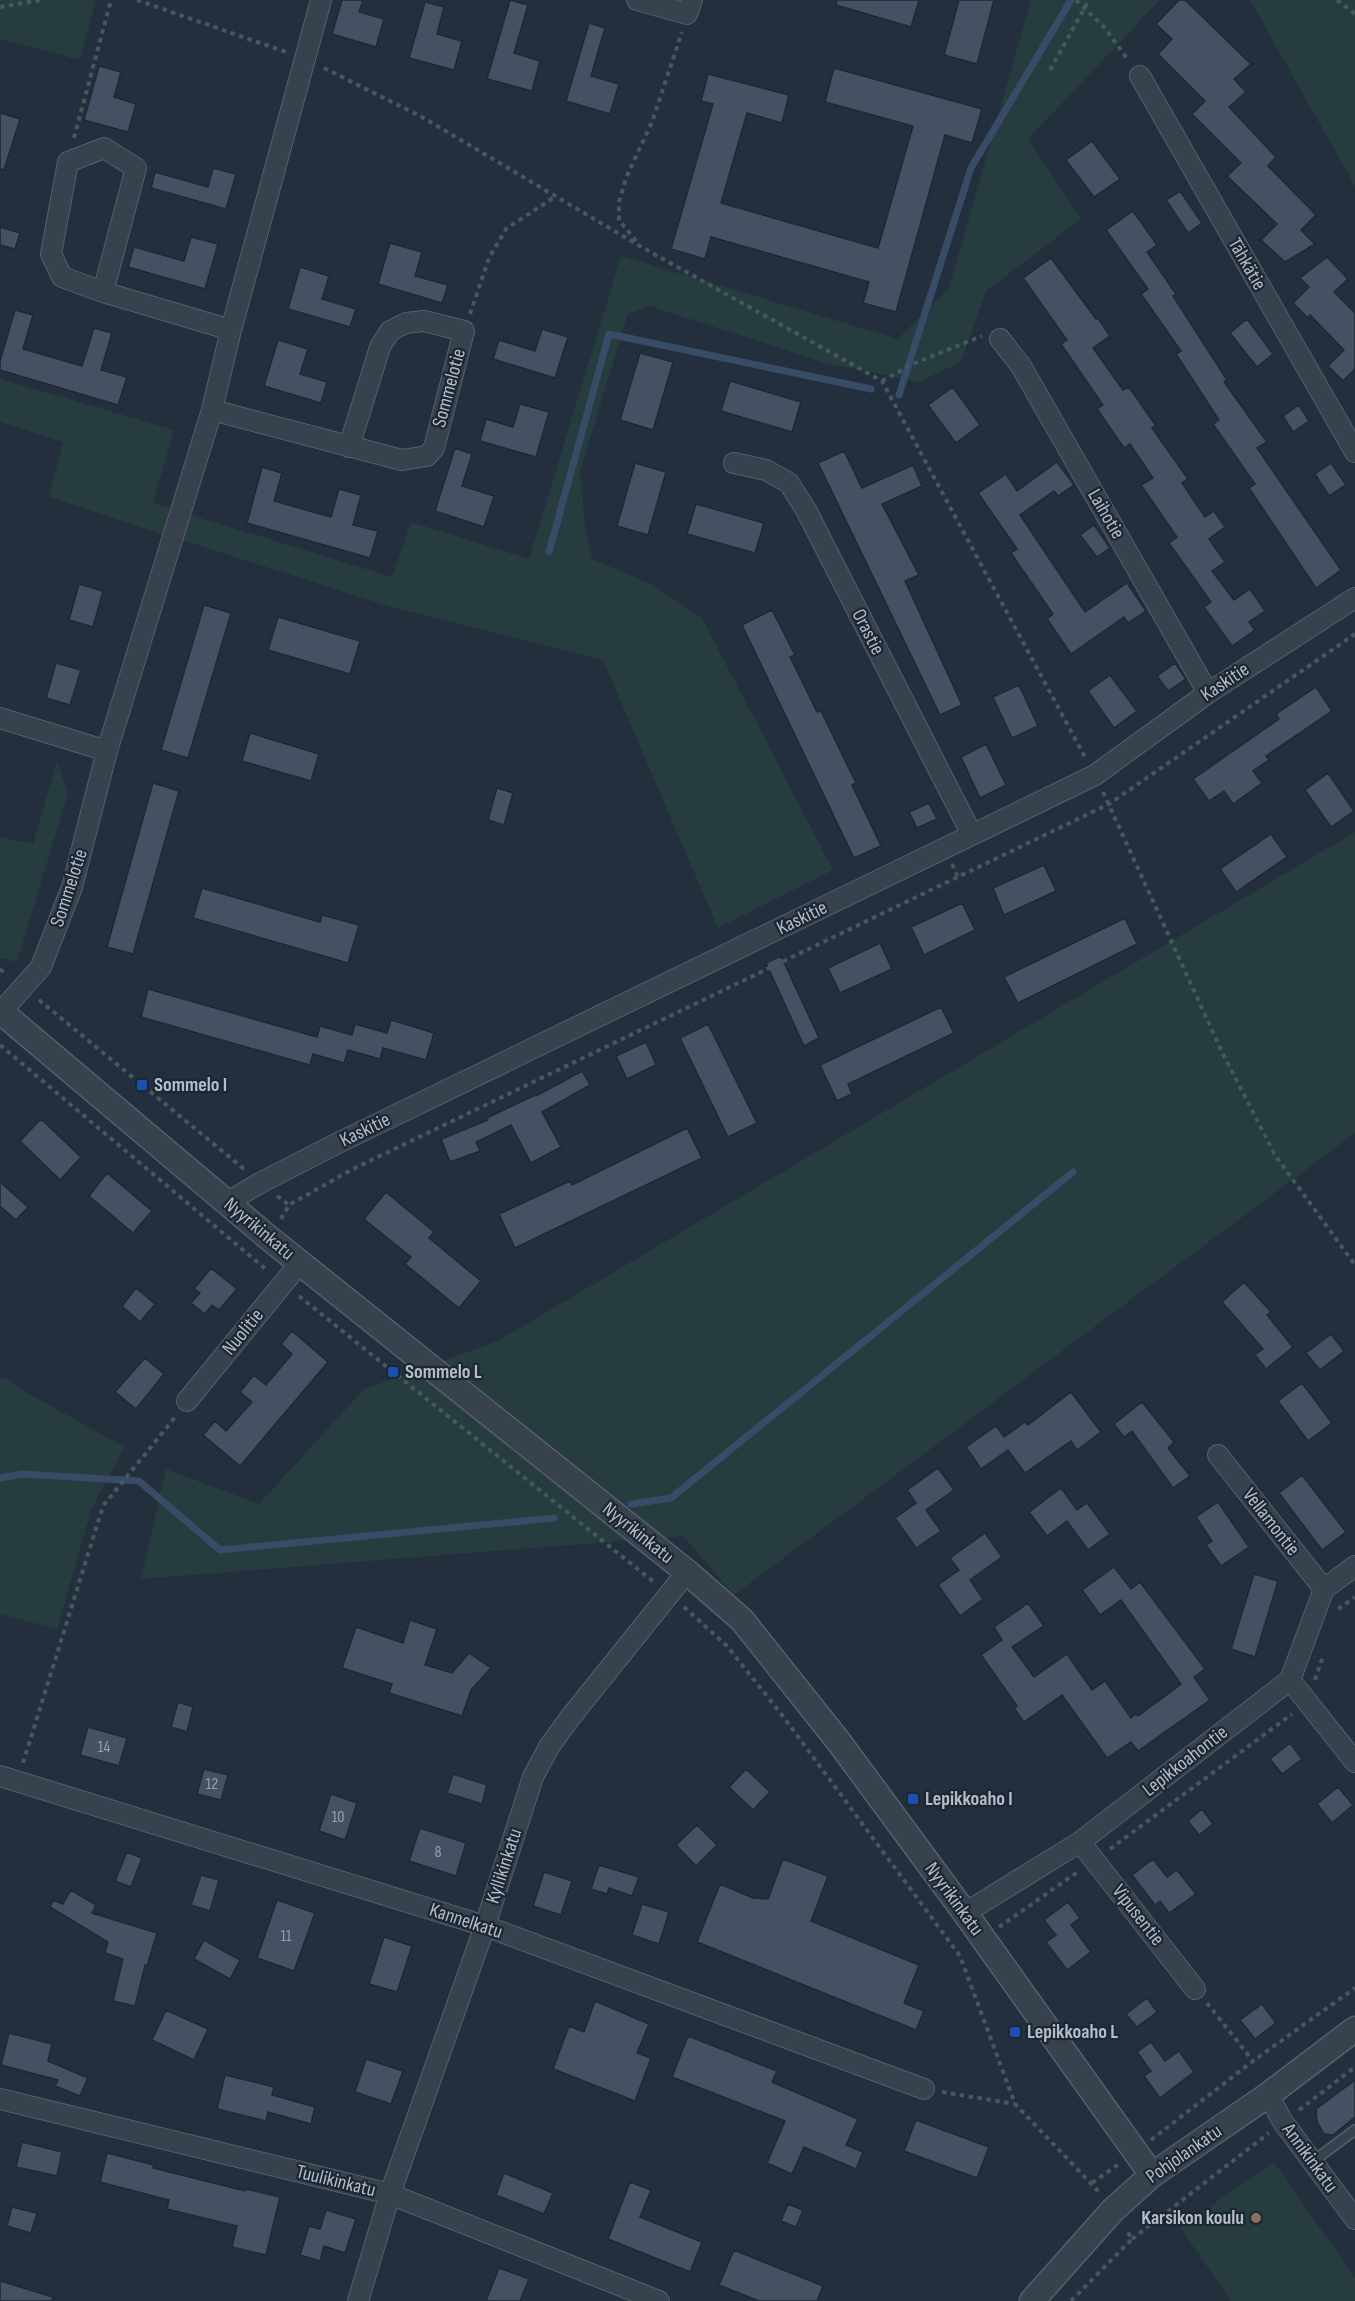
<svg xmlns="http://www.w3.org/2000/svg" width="1355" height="2301" font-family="'Sofia Sans Condensed',sans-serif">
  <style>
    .green { fill: #263c3f }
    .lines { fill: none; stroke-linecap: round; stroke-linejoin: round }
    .stream { stroke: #394c67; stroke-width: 7 }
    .building { fill: #455162; stroke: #1f2835; stroke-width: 1.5 }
    .service-casing { stroke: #565f6c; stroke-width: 12 }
    .minor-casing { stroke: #565f6c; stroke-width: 22 }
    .tertiary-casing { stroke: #565f6c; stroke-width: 27 }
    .path { stroke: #44595c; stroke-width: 4; stroke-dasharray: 4.5 4.5; stroke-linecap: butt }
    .service { stroke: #38414e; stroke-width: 9 }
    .minor { stroke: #38414e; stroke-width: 20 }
    .tertiary { stroke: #38414e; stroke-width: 24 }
    .transit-dot { fill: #1a4fb4; stroke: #1d2633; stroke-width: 2 }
    .education-dot { fill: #8d6e63; stroke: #1d2633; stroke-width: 2 }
    .labels { text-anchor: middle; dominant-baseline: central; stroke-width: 4.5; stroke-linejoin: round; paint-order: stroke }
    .number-label { font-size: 16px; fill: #98a1af }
    .street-label { font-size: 20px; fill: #b4bcc9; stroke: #1d2633 }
    .poi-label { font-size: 20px; font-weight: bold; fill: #b4bcc9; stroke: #1d2633; text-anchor: start }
  </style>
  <rect width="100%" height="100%" fill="#242f3e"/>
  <path class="green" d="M0,0H96L80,60L0,39Z
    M1031,0H1160L1028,139L1081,219L986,291L961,362L919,382L826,363L650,306L628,314L580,471L585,526L592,559L653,585L702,618L833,870L718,928L603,660L388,606L176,538L184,513L392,577L411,522L529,559L621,256L898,339L949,288Z
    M1250,0H1355V186Z
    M0,379L174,430L153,503L178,510L170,537L49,497L63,442L0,422Z
    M57,761L68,793L17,962L0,958V837L33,844Z
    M1355,832V1133L734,1595L683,1536L141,1579L166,1469L259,1504L364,1389L498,1341Z
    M5,1378L17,1387L124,1447L91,1511L57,1629L0,1614V1379Z
    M1274,2162L1355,2278V2301H1231L1180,2227Z"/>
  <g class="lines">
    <path class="stream" d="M899,395L971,168L1071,0
      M549,552L609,334L871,389
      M0,1478L22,1474L139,1481L220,1550L554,1518
      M631,1504L671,1498L1073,1172"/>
  </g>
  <path class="building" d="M342,0H363L359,12L384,19L376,47L332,34Z
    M510,0L528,5L514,53L540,61L532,91L487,79Z
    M837,0H919L911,27L836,5Z
    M959,0H994L977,64L944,55Z
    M1179,0H1185L1251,64L1234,79L1246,92L1229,107L1276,157L1268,166L1316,215L1301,230L1315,244L1285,262L1261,240L1277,224L1227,176L1241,163L1192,114L1205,101L1158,54L1172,39L1156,24Z
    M425,2L444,7L437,34L462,41L454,70L409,58Z
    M589,23L605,28L591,76L619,84L610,114L566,101Z
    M99,66L121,72L114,97L136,104L128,132L84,120Z
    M834,68L982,109L972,143L945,135L896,312L863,303L869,282L711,237L705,259L671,249L713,104L701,101L708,74L789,95L782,123L747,113L721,203L878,248L913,126L825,102Z
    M0,113L20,119L4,170L0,169Z
    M1092,141L1120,179L1094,197L1066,160Z
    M213,168L236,174L226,209L151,188L155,172L208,187Z
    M1180,191L1202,223L1188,233L1166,200Z
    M1133,211L1157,245L1147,252L1176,294L1173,296L1227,380L1224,382L1267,442L1257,448L1341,570L1316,588L1249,488L1255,484L1213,424L1219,420L1176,354L1181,351L1141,294L1148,289L1106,230Z
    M0,227L20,233L15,249L0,245Z
    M191,237L218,244L205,289L128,267L134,247L184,261Z
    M390,243L422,252L415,276L448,285L442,303L378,284Z
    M1327,257L1348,279L1334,292L1355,313V369L1343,381L1328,366L1344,350L1310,315L1308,318L1293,303L1309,287L1300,278Z
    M1051,258L1096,319L1098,318L1110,336L1093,348L1123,390L1129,387L1156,426L1152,428L1188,479L1182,483L1205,517L1214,511L1225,527L1209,539L1225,562L1212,571L1234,600L1250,589L1265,611L1249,622L1255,630L1232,646L1204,607L1211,602L1169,543L1177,537L1141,485L1153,478L1130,444L1124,448L1097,409L1103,405L1061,344L1067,340L1023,278Z
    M300,267L329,276L322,299L356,309L350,327L288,309Z
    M15,310L33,315L23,349L82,366L94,328L112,333L101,370L127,377L118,405L0,370V361Z
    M1247,319L1273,354L1257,367L1230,333Z
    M542,329L568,337L555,378L493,359L499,340L535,351Z
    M278,340L308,349L300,374L327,382L321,403L264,386Z
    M640,353L673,362L653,430L620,420Z
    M730,381L801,402L792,432L721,411Z
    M953,387L980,425L956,443L928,405Z
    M520,404L549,412L536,457L480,441L486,419L513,427Z
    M1299,405L1309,421L1293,432L1283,416Z
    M455,448L472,454L462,486L494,496L484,527L435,511Z
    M844,451L862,488L913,465L922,486L882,504L919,575L905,581L962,705L940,715L818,463Z
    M1057,462L1074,485L1058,496L1054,491L1020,515L1085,612L1127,583L1146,611L1128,623L1124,617L1071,654L1047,619L1053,614L1011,553L1017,549L978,493L1006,474L1017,491Z
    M635,463L666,472L648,535L617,526Z
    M1331,463L1346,485L1329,496L1315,474Z
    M262,467L282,473L274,501L331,517L339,489L361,495L353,525L378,531L370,558L247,523Z
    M696,504L764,523L755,553L687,534Z
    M1094,525L1110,548L1097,557L1080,535Z
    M79,584L103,591L93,627L69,620Z
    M204,605L231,613L188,758L161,750Z
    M772,610L795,655L790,657L817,712L821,711L856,783L852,785L881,846L854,858L742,625Z
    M278,617L360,641L350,674L268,650Z
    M56,663L81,670L70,705L46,698Z
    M1175,663L1186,679L1168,691L1157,676Z
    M1110,675L1137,711L1114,728L1088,691Z
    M1019,685L1038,726L1012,738L993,697Z
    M1316,687L1332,711L1266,756L1269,760L1253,771L1262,783L1233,804L1224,791L1209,801L1193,779L1279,719L1276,714Z
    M250,733L319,754L311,781L242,761Z
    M986,744L1006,785L980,798L961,757Z
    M1328,773L1354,811L1331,827L1305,790Z
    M153,783L179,791L133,954L107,947Z
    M497,788L513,793L504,825L488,820Z
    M929,803L937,819L917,828L909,812Z
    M1271,834L1287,857L1236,892L1220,869Z
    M1044,865L1056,891L1004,915L993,888Z
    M202,888L320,922L322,915L359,925L348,963L193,918Z
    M962,903L975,930L924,955L911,927Z
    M1125,918L1137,944L1018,1003L1004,977Z
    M880,943L892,969L840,993L828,968Z
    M781,956L819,1038L804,1046L766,963Z
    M148,989L317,1037L320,1026L352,1035L355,1024L387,1033L391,1020L434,1033L426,1060L383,1048L380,1059L348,1050L344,1063L313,1054L310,1065L141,1017Z
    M941,1007L954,1033L848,1084L852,1094L837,1101L820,1065Z
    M708,1024L757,1123L728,1137L680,1038Z
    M646,1042L656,1065L627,1079L616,1056Z
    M582,1071L590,1085L542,1112L561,1147L531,1163L511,1125L476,1142L480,1151L450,1162L441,1139L488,1120L487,1118L535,1095L536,1096Z
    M41,1119L81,1157L60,1180L20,1141Z
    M687,1128L702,1158L515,1248L499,1214L570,1181L572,1185Z
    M107,1173L152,1211L133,1233L89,1196Z
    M0,1182L28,1207L16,1220L0,1206Z
    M386,1192L434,1232L429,1238L481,1281L459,1308L405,1264L411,1257L364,1219Z
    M211,1268L237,1289L219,1310L212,1305L205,1314L191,1303L200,1293L194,1289Z
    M1244,1282L1271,1312L1267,1315L1293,1347L1266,1369L1255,1355L1263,1349L1222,1302Z
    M136,1288L155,1304L140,1322L122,1306Z
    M292,1331L328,1362L240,1466L203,1435L215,1421L226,1431L252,1402L240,1392L254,1375L266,1385L292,1354L281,1344Z
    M1331,1334L1344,1351L1320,1370L1306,1353Z
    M145,1358L164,1374L136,1409L115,1392Z
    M1302,1383L1332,1423L1308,1441L1278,1401Z
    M1071,1392L1101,1432L1077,1450L1071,1441L1025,1473L1008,1450L981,1469L966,1447L996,1426L1004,1437L1025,1422L1028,1425Z
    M1142,1402L1174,1442L1168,1448L1190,1476L1173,1488L1132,1431L1124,1437L1114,1424Z
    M938,1468L954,1490L926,1510L941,1531L916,1548L895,1518L916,1503L907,1490Z
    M1302,1475L1346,1532L1322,1550L1279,1493Z
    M1061,1488L1077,1510L1087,1503L1110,1534L1088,1550L1067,1521L1047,1536L1029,1512Z
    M1218,1502L1249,1547L1221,1566L1206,1545L1212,1541L1196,1517Z
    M985,1533L1002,1557L970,1580L983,1599L960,1616L938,1585L959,1570L950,1558Z
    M1114,1567L1131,1589L1140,1582L1182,1638L1205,1669L1194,1677L1210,1700L1138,1751L1131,1742L1107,1758L1062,1695L1024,1722L1014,1708L1017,1706L981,1655L1002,1640L994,1627L1028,1603L1044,1626L1012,1647L1034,1677L1067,1654L1092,1690L1105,1681L1131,1718L1136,1714L1138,1716L1181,1684L1121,1600L1100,1615L1082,1590Z
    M1254,1574L1278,1581L1255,1657L1231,1649Z
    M410,1620L437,1629L425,1665L452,1673L469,1653L491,1668L471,1690L462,1716L389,1693L392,1684L342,1668L356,1627L403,1643Z
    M178,1702L193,1707L187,1732L171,1727Z
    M88,1727L127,1738L119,1766L80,1755Z
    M1290,1743L1302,1759L1282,1774L1270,1759Z
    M204,1769L228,1775L221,1800L197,1794Z
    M746,1769L770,1792L753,1810L729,1787Z
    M453,1774L487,1785L482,1804L447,1793Z
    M1338,1787L1353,1805L1332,1823L1317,1804Z
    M331,1794L357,1803L345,1840L319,1831Z
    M1202,1809L1213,1824L1199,1835L1188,1821Z
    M697,1825L717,1845L696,1866L676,1845Z
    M420,1828L466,1843L456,1876L409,1861Z
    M127,1852L142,1858L131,1887L115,1881Z
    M783,1859L828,1876L811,1921L919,1965L904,2003L924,2011L916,2030L697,1942L720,1884L753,1898L768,1899Z
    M1153,1859L1167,1877L1177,1870L1196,1894L1169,1913L1160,1901L1155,1905L1132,1875Z
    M599,1865L639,1877L632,1896L609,1888L607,1894L591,1889Z
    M544,1872L572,1881L561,1915L533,1906Z
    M201,1875L219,1880L210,1911L191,1905Z
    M71,1890L96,1905L92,1913L157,1933L147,1966L145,1965L135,2006L113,2001L123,1959L105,1953L108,1942L50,1907L53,1900L63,1904Z
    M277,1900L315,1913L294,1971L257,1958Z
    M1068,1902L1080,1918L1071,1925L1091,1952L1067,1970L1046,1942L1056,1935L1044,1920Z
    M642,1904L669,1912L659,1944L632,1935Z
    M384,1937L412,1946L397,1992L369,1984Z
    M204,1940L240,1960L230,1979L194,1959Z
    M1147,1998L1157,2012L1137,2027L1126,2014Z
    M595,2001L649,2024L637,2053L651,2058L635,2101L553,2069L569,2026L584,2032Z
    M1262,2004L1276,2023L1255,2039L1240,2020Z
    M166,2010L208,2029L194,2060L152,2040Z
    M9,2033L52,2044L48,2061L88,2078L80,2096L55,2086L58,2080L1,2065Z
    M688,2036L777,2071L772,2082L858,2119L846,2145L863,2152L856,2169L804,2147L792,2174L767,2163L785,2121L672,2077Z
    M1151,2042L1165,2061L1179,2051L1194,2072L1160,2098L1144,2076L1151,2071L1137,2052Z
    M366,2059L403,2071L391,2104L355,2092Z
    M225,2075L274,2087L272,2095L315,2107L311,2124L268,2112L266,2121L217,2109Z
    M1355,2080V2117L1333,2135L1324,2134L1317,2122L1316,2109Z
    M916,2120L989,2147L977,2178L904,2151Z
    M22,2142L62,2152L57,2176L16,2167Z
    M107,2153L154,2165L153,2168L245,2191L246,2189L280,2197L266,2255L232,2247L237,2226L167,2209L169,2200L100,2182Z
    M504,2173L553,2193L544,2214L496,2195Z
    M630,2182L651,2190L640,2217L702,2242L690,2272L608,2239Z
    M788,2204L803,2210L796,2227L781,2221Z
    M12,2207L37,2213L31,2233L7,2226Z
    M326,2210L356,2219L345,2253L324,2246L320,2261L300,2255L309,2226L320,2229Z
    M734,2250L823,2286L817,2301H759L719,2285Z
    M499,2268L529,2279L520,2301H486Z
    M0,2281L53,2297L52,2301H0Z"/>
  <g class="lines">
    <g class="service-casing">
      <path id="service" d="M1312,2162L1355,2130"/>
    </g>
    <g class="minor-casing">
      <path id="minor" d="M637,0L687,14L692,0
        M1140,76L1355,452
        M103,292L136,168L104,148L68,162L51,254L62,277L103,292L231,330
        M1000,339L1021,366L1208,693
        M212,410L402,460L427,456L434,448L464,331L424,321L406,323L390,331L380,347L349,447
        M734,463L766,470L789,483L806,510L972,835
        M0,718L107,751
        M1,1012L41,967L72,887L107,751L212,410L231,330L321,0
        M228,1202L260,1183L336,1144L1095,775L1208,693L1355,598
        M187,1401L300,1263
        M1218,1455L1324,1589
        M1290,1680L1355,1762
        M0,1776L485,1926L924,2089
        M1080,1842L1195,1989
        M965,1913L1080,1842L1290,1680L1324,1589L1355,1566
        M1268,2095L1283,2122L1355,2219
        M0,2099L390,2194L659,2301
        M358,2301L390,2194L485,1926L533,1777L549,1747L569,1719L687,1572"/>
    </g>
    <g class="tertiary-casing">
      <path id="tertiary" d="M0,1011L270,1239L687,1572L742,1620L839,1742L965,1913L1152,2175
        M1032,2301L1113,2210L1152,2175L1268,2095L1355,2029"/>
    </g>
    <path class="path" d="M137,0L286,52
      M1076,0L1104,27L1129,61
      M1337,0L1355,14
      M0,7L42,0
      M324,68L422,117L638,245L882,381L1086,759
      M1050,70L1089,0
      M74,138L111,0
      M636,241L619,220V202L626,178L652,122L682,32
      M470,314L489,258L506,229L556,196
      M882,381L915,363L982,336
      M1103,792L1222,1052L1275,1155L1355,1265
      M952,864L958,877
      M0,969L7,975
      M39,1000L244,1169
      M0,1045L268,1271
      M277,1196L289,1205
      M281,1219L289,1205L351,1170L1109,804L1355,634
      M299,1296L655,1583
      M684,1607L727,1646L782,1715L960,1956L1015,2104L1101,2194
      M1338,1609L1355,1597
      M1315,1680L1323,1656
      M23,1763L103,1506L176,1416
      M1110,1849L1292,1714
      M999,1927L1079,1871
      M1207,2003L1253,2061
      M942,2092L1015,2104
      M1299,2110L1355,2067
      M1151,2140L1253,2061L1355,1988
      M1092,2183L1119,2164
      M1132,2239L1269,2133
      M1071,2301L1132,2239L1126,2229"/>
    <use href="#service" class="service"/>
    <use href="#minor" class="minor"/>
    <use href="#tertiary" class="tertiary"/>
  </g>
  <g class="transit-dot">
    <rect x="136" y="1079" width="12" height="12" rx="3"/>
    <rect x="387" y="1366" width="12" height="12" rx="3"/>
    <rect x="907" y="1793" width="12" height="12" rx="3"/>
    <rect x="1009" y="2026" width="12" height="12" rx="3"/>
  </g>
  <circle class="education-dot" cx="1256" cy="2218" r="6"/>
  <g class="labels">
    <g class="number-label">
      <text x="104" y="1747">14</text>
      <text x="212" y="1784">12</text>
      <text x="338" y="1817">10</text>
      <text x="438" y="1852">8</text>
      <text x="286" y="1936">11</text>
    </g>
    <g class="street-label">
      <text transform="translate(1247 264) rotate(60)">Tähkätie</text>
      <text transform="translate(449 388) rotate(-75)">Sommelotie</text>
      <text transform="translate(1106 514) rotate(60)">Laihotie</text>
      <text transform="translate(868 632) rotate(63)">Orastie</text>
      <text transform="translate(1225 682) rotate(-34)">Kaskitie</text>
      <text transform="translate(69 888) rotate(-72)">Sommelotie</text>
      <text transform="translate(802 918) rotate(-26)">Kaskitie</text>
      <text transform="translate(365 1130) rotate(-26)">Kaskitie</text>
      <text transform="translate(259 1229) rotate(40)">Nyyrikinkatu</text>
      <text transform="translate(243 1332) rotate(-51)">Nuolitie</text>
      <text transform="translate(1271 1522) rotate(52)">Vellamontie</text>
      <text transform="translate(638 1533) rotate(39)">Nyyrikinkatu</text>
      <text transform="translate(1185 1761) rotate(-38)">Lepikkoahontie</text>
      <text transform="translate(504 1866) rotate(-72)">Kyllikinkatu</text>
      <text transform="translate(954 1899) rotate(54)">Nyyrikinkatu</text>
      <text transform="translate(1138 1915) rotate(52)">Vipusentie</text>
      <text transform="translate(466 1921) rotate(18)">Kannelkatu</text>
      <text transform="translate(1184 2154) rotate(-35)">Pohjolankatu</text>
      <text transform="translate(1310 2158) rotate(54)">Annikinkatu</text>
      <text transform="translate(336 2181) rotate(14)">Tuulikinkatu</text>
    </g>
    <g class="poi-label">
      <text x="154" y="1085">Sommelo I</text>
      <text x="405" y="1372">Sommelo L</text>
      <text x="925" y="1799">Lepikkoaho I</text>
      <text x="1027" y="2032">Lepikkoaho L</text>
      <text x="1244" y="2218" text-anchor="end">Karsikon koulu</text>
    </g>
  </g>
</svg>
